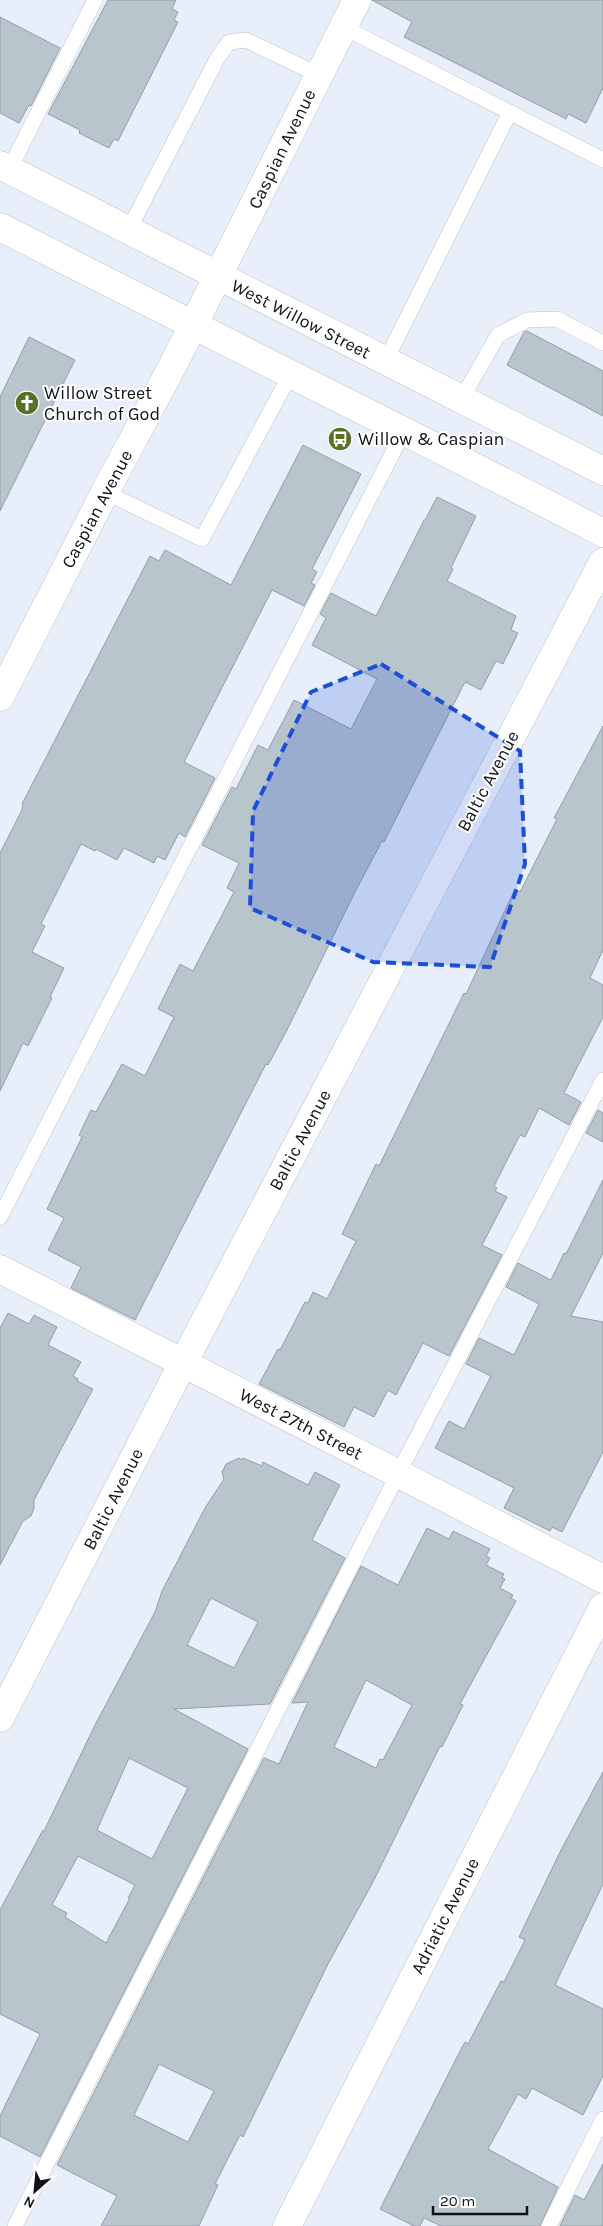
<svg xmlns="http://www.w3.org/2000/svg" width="603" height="2226" font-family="Karla,sans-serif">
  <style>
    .building { fill: #b9c5cc; stroke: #939fa6; fill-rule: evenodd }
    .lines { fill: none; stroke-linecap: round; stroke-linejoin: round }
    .service-casing { stroke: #bbc2cc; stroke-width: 16 }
    .minor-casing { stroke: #bbc2cc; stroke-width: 29 }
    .primary-casing { stroke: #bbc2cc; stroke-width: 29 }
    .service { stroke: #fff; stroke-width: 15 }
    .minor { stroke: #fff; stroke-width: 28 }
    .primary { stroke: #fff; stroke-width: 28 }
    .marked { fill: #1d4ed8; fill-opacity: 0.2; stroke: #1d4ed8; stroke-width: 4; stroke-dasharray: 10 6; stroke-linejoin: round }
    .labels { text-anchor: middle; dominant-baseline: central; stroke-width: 4; stroke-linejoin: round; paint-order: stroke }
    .street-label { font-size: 18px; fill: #0f1115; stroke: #fff }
    .poi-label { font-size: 18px; fill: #0f1115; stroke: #fff; text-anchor: start }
  </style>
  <rect width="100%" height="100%" fill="#e8effa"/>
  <path class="building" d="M108,0H176L172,9L178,12L174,20L178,22L118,141L114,139L109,148L79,133L80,130L48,114Z
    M372,0H603V88L586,123L568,114L566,119L404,37L412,22Z
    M0,17L60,48L31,106L29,105L19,123L0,113Z
    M527,331L603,371V416L507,365L524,332Z
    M29,337L75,360L0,511V397Z
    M303,445L361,474L312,569L317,572L311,583L315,585L304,606L272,590L184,762L215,778L185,837L179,833L165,860L157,856L154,863L124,848L117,860L96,849L95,851L81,844L41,924L45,926L32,952L64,968L50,997L52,998L28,1046L23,1043L0,1091V853L21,812L23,805L22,804L150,556L159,561L165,550L231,585Z
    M437,497L476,516L451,568L453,569L447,581L516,616L511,630L518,633L503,664L496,661L481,690L465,682L384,842L382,841L356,890L286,1032L268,1065L266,1064L135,1320L71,1288L81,1267L48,1250L64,1218L47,1209L82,1137L79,1135L91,1110L96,1112L122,1064L145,1076L174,1017L158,1009L180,964L193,971L234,892L227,888L239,863L202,845L232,787L236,789L258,745L268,750L294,700L351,729L377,679L312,645L326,618L320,614L331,593L376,616L424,520H425Z
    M603,726V950L590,978L603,985V1017L564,1093L581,1102L569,1125L539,1108L525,1137L520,1135L494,1186L497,1188L495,1191L507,1197L482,1245L502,1255L449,1356L423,1343L396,1395L388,1390L374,1417L354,1407L344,1427L259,1384L278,1349L280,1350L305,1302L308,1303L313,1292L327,1299L356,1241L342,1234L376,1164L379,1166L464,993L466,994L515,889L520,892L557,819L554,818Z
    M598,1110L603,1113V1142L586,1133Z
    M603,1180V1253L571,1316L603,1322V1452L562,1532L552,1527L550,1531L504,1508L514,1488L435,1448L449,1421L464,1429L491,1376L466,1364L479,1338L514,1355L539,1304L506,1287L518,1263L551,1280L564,1253L566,1254Z
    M8,1313L29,1324L34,1315L57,1327L48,1345L81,1362L73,1376L78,1379L77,1381L93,1389L34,1500V1508L31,1516L23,1521L0,1565V1328Z
    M239,1458L242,1460L243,1458L262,1466L263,1462L308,1485L315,1472L340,1485L312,1540L345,1558L270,1704L174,1709L248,1749L40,2157L0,2136V2116L40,2034L0,2014V1910L43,1830L44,1831L95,1725L155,1612L162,1591L205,1508L224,1479L222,1472L226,1464ZM211,1598L258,1622L234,1668L187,1645ZM129,1758L188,1788L152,1859L97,1830ZM78,1856L135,1885L128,1898H130L106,1943L65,1917L67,1913L52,1905Z
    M427,1528L449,1539L453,1531L490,1549L486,1556L490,1558L486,1565L504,1574L502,1578L505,1579L500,1588L513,1595L511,1598L516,1601L460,1704L463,1705L442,1747L440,1746L373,1882L328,1964L243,2137L240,2135L215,2184L218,2185L199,2226H101L117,2196L57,2165L264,1758L279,1764L308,1702L292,1703L361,1566L398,1585ZM366,1680L412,1705L383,1760L380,1759L376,1768L334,1747ZM159,2064L214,2091L188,2142L134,2115Z
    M603,1772V1884L555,1985L603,2009V2076L583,2115L532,2088L526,2099L518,2094L488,2149L558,2187L540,2226H441L424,2218L420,2226H414L380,2209L458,2055L465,2042L468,2044L501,1981L504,1982L525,1940L519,1937L561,1850Z
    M603,2164V2226H560L575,2195L584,2200Z"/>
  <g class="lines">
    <g class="service-casing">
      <path id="service" d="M343,27L603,160
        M9,170L95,0
        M128,231L217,59L229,42L246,40L319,75
        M385,362L510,112
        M461,400L498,335L527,320L557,319L603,343
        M105,492L202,539L290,375
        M0,1217L404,431
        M15,2226L398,1474L603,1080
        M549,2226L603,2119"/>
    </g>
    <g class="minor-casing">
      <path id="minor" d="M0,697L105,492L173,365L357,0
        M0,1269L603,1579
        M0,1718L183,1363L603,562
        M287,2226L603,1607"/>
    </g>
    <g class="primary-casing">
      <path id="primary" d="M0,165L603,471
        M0,227C201,330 403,429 603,533"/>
    </g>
    <use href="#service" class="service"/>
    <use href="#minor" class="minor"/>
    <use href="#primary" class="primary"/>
  </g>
  <path class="marked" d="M381,664L520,751L525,864L490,967L373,962L250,908L253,811L311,692Z"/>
  <defs>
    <g id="church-disc" transform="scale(1.25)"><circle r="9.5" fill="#587124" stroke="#fff"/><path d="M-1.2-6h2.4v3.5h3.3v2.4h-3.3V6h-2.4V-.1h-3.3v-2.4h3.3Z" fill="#fff"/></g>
    <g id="bus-disc" transform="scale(1.25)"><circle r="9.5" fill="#587124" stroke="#fff"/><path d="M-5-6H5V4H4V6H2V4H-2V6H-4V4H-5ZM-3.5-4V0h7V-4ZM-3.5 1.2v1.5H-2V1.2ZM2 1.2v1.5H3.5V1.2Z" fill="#fff"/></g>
  </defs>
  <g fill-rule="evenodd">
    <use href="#church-disc" x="27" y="403"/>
    <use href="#bus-disc" x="340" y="439"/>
  </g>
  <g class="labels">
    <g class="street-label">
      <text transform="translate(282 149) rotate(-64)">Caspian Avenue</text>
      <text transform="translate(301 319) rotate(27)">West Willow Street</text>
      <text transform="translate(97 509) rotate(-62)">Caspian Avenue</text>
      <text transform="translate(488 781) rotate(-62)">Baltic Avenue</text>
      <text transform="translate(300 1140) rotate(-62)">Baltic Avenue</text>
      <text transform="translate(301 1424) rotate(27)">West 27th Street</text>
      <text transform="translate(113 1499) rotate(-63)">Baltic Avenue</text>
      <text transform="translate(445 1916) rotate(-63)">Adriatic Avenue</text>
    </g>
    <g class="poi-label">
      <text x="44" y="393">Willow Street<tspan x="44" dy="21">Church of God</tspan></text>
      <text x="358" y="439">Willow &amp; Caspian</text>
    </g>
  </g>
  <g transform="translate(35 2191) rotate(207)" stroke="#ffffff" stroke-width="4" paint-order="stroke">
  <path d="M0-4L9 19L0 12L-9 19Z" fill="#0f1115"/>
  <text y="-8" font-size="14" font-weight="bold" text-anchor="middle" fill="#0f1115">N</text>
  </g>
  <path d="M433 2206v8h94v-8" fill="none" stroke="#0f1115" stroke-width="2.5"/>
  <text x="440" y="2206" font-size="15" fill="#0f1115" stroke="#ffffff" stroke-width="4" paint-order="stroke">20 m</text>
</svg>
